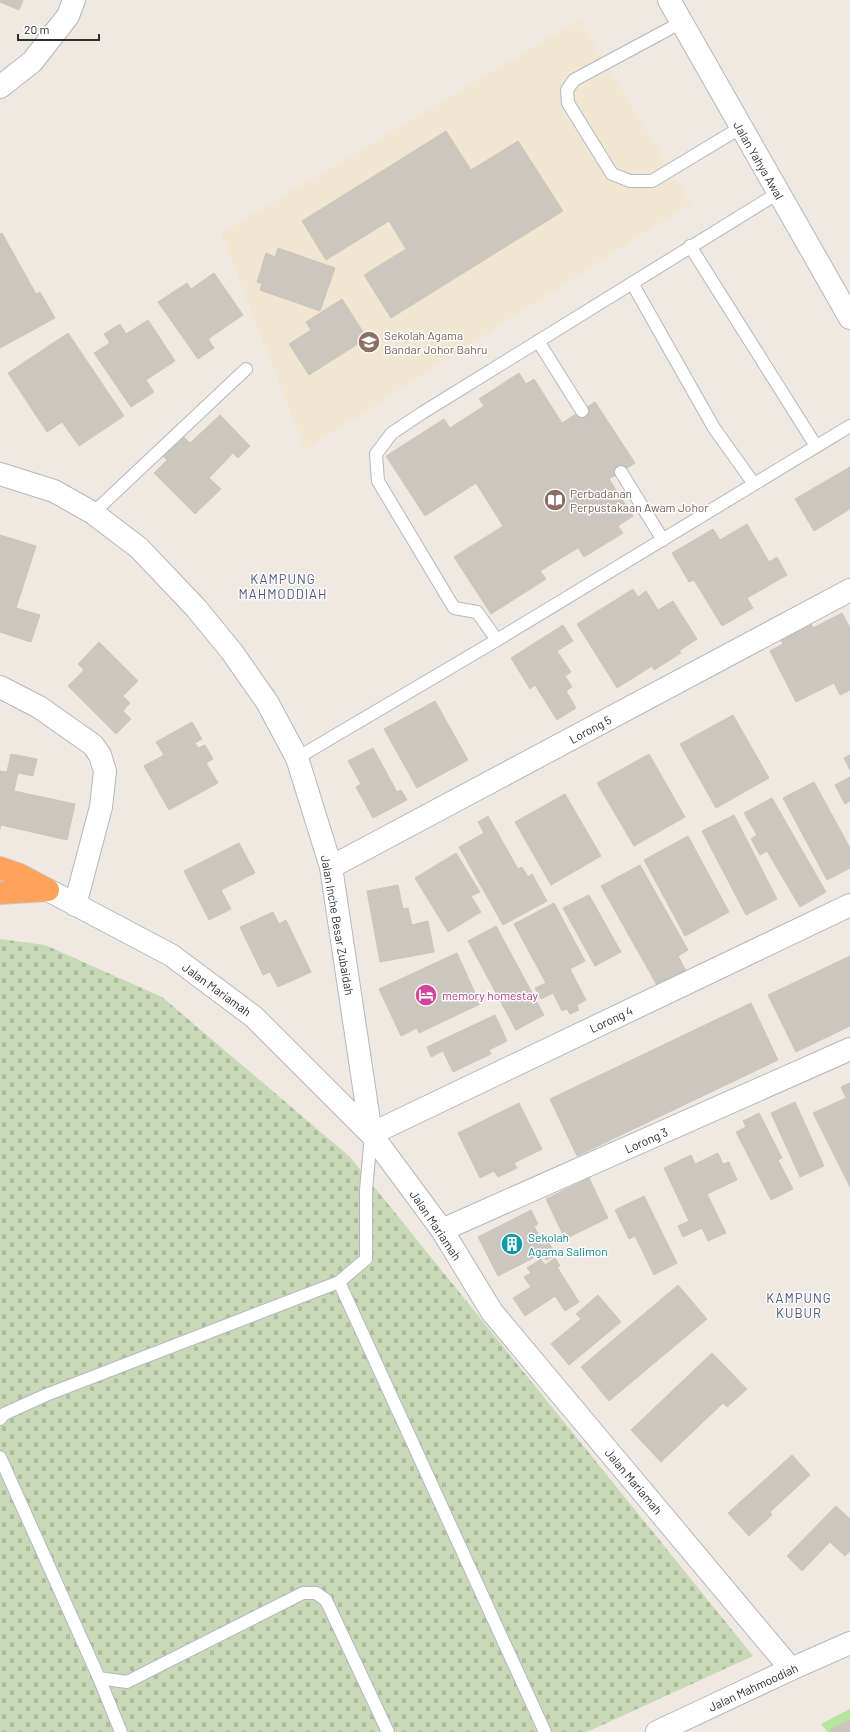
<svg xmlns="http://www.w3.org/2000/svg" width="850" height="1732" font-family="Barlow,sans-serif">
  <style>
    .education { fill: #f0e6d1 }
    .grass { fill: #b6e59e }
    .cemetery { fill: url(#cemetery-stones) }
    .building { fill: #cbc7bf; stroke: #cbc5ba }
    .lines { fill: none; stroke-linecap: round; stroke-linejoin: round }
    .lane-casing { stroke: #b4b7c1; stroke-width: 14 }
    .street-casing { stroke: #b4b7c1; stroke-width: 24 }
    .secondary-casing { stroke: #b4b7c1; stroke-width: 24 }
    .highway-casing { stroke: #c9c9c9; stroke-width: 24 }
    .lane { stroke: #fff; stroke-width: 12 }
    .street { stroke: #fff; stroke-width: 22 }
    .secondary { stroke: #fff; stroke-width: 22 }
    .highway { stroke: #ffa35c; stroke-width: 22 }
    .labels { text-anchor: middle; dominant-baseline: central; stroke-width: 3; stroke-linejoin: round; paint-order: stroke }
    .street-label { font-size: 12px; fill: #2e2e2e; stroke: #fff }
    .education-label { font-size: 12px; fill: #785e54; stroke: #fff; text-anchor: start }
    .hotel-label { font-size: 12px; fill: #b23c85; stroke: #fff; text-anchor: start }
    .culture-label { font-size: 12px; fill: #0d838f; stroke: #fff; text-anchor: start }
    .neighbourhood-label { font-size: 13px; letter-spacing: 1px; fill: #4d5680; stroke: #fff }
  </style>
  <defs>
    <pattern id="cemetery-stones" width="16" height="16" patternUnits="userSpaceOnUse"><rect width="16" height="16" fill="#c8d9b8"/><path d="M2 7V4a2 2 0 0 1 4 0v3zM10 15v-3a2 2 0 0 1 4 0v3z" fill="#acbb9e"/></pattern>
  </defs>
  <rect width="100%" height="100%" fill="#efe9e1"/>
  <path class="education" d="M579,20L691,203L305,450L221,233Z"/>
  <path class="grass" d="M850,1709V1732H828L821,1724Z"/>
  <path class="cemetery" d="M0,939L45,945L162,997L350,1157L753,1656L587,1732H0Z"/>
  <path class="building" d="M0,0H23L19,10L0,2Z
    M446,131L471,170L518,141L563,211L391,318L364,275L406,249L389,221L326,260L302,221Z
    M2,233L36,294L40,292L55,318L0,348V234Z
    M278,248L335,268L320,311L260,290L262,284L257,282L266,253L275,257Z
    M214,273L243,315L208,339L214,348L198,359L158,302L187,283L191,289Z
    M342,299L367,338L309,375L289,344L311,330L306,322Z
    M148,320L175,361L146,380L154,392L131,407L94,353L110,343L104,334L120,324L126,334Z
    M68,333L124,416L79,446L62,422L47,432L8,373Z
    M519,373L526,384L534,379L562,423L595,402L635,463L609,479L633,516L618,526L623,533L584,557L578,548L540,571L546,579L491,614L454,557L503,526L476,483L425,516L386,456L444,419L450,428L484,406L479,399Z
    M220,415L250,446L238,458L233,453L209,478L221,489L195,514L154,473L167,460L163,456L183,436L190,443Z
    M850,467V509L814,531L795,499Z
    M747,524L769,562L777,557L787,575L747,598L753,608L722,626L694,580L689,582L672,553L713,529L720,540Z
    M0,535L36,546L16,608L40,615L31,642L0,632Z
    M633,589L638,597L646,591L658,610L673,601L697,639L679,651L681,653L654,670L652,666L617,688L577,624Z
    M842,613L850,628V690L840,695L834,683L796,702L770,651L783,644L777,633L808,617L813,628Z
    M563,625L573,641L557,651L571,672L565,676L572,687L566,691L576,708L557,720L535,685L530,689L511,658Z
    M99,642L138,681L123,696L130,703L123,711L131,719L116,734L68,686L84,670L78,664Z
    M435,701L468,760L417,788L384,729Z
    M733,715L769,778L716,808L680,744Z
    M192,722L202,739L195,743L198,748L205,745L213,759L206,763L218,783L169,810L144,766L164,755L156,742Z
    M373,748L397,792L401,790L407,800L373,818L356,787L361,784L348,761Z
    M11,754L37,759L33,776L18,773L14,791L75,804L67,840L1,825L0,829V771L7,772Z
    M649,754L685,817L634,846L597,783Z
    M850,755V770L844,758Z
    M850,777V801L845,804L835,785Z
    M814,782L850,848V868L827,880L783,798Z
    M565,794L601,856L551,885L515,822Z
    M772,798L826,892L800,907L767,851L760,855L751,839L757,835L744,813Z
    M734,815L777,899L746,915L702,831Z
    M488,816L518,869L522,867L528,877L532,874L547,901L503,925L459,847L484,833L478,822Z
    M688,836L729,912L685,936L644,860Z
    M239,843L255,873L221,890L231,909L209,920L184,871Z
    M456,853L480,892L471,896L481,912L448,932L415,878Z
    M640,865L688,950L678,956L686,971L658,987L601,886Z
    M398,885L403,909L408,908L412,925L428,921L434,952L380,962L367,891Z
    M589,895L621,952L595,966L563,908Z
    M554,903L585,961L570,969L586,1000L577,1005L579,1010L570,1014L567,1009L562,1011L553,993L541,999L535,988L546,983L514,924Z
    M273,912L279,924L286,920L311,972L278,987L270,972L263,975L240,927Z
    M496,926L544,1015L516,1030L468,941Z
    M457,953L480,1004L419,1033L417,1028L401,1036L379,989Z
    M850,956V1026L796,1052L768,995Z
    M751,1003L778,1060L577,1156L550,1099Z
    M495,1015L507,1041L489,1050L491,1054L453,1072L443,1051L431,1057L427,1047Z
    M849,1083L850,1084V1187L813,1113L846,1098L841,1087Z
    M795,1102L824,1166L800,1177L771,1113Z
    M519,1103L542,1149L514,1163L517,1168L498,1177L494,1171L480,1178L458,1133Z
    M759,1113L782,1158L778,1160L793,1189L771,1200L736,1132L746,1127L743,1121Z
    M718,1153L723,1164L729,1162L737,1180L707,1194L726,1233L708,1241L702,1228L683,1237L678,1226L689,1221L664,1168L691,1155L695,1164Z
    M589,1178L608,1218L565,1239L546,1199Z
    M644,1196L677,1263L654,1275L635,1236L629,1239L615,1210Z
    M531,1210L538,1224L534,1226L544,1245L549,1243L556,1255L546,1260L543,1253L498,1276L478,1237Z
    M555,1258L560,1266L557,1267L579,1302L565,1311L555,1296L525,1316L513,1298L531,1287L524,1277L531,1273L527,1268L541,1259L545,1265Z
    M678,1285L707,1319L609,1401L581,1367Z
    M598,1295L621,1322L569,1365L551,1344L581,1319L576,1314Z
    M712,1353L747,1389L727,1407L723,1403L661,1462L631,1430Z
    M792,1455L810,1475L770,1512L772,1515L749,1536L728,1513Z
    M836,1506L850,1519V1551L845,1556L830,1542L802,1571L787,1556Z
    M850,1720V1732H833L831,1729Z"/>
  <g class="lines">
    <g class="lane-casing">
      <path id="lane" d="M682,22L574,80L567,90L568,103L612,174L630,181H652L740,128
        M690,246L816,446
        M632,283L714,428L754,484
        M538,341L582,411
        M621,472L663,540
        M93,513L246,369
        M497,640L477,612L454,608L378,481L376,454L392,433L422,413L778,193
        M297,758L497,640L850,426
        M339,1282L545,1732
        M0,1419L4,1414L46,1395L339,1282L366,1259V1190L371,1135
        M0,1457L99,1678L127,1682L303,1593H316L326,1600L388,1732
        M99,1678L121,1732"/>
    </g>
    <g class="street-casing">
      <path id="street" d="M0,87L32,62L68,16L74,0
        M0,474L54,491L93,513L139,548L196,608L232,652L267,702L297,758L331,867L371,1134
        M0,687L39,707L93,745L100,755L105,771L101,807L75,905
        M331,867L850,590
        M29,887L48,890L171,955L254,1017L371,1134L442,1230L492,1312L791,1669
        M371,1134L850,905
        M442,1230L850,1049"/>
    </g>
    <g class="secondary-casing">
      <path id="secondary" d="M669,0L850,318
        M657,1732L791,1669L850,1643"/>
    </g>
    <g class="highway-casing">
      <path id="highway" d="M0,868L20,875L48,890
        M0,893L48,890"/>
    </g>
    <use href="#lane" class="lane"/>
    <use href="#street" class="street"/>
    <use href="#secondary" class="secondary"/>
    <use href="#highway" class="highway"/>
  </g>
  <defs>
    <g id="school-disc" transform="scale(1.15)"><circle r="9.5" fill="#8d6e63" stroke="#fff"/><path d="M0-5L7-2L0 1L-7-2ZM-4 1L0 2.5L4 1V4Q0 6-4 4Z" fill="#fff"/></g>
    <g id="library-disc" transform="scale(1.15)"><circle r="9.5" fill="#8d6e63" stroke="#fff"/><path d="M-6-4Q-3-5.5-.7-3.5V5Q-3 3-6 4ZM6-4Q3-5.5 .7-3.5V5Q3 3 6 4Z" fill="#fff"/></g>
    <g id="hotel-disc" transform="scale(1.15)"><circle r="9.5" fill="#d1479c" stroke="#fff"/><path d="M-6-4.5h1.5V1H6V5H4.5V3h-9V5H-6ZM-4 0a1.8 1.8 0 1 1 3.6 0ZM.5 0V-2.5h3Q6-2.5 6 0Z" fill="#fff"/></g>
    <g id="building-disc" transform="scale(1.15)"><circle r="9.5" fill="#0f9aa8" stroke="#fff"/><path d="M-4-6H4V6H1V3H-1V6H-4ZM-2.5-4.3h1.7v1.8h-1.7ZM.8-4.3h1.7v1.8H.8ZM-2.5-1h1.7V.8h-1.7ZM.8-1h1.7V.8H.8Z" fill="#fff"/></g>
  </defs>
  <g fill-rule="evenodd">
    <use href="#school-disc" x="369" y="342"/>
    <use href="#library-disc" x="555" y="500"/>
    <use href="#hotel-disc" x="426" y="995"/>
    <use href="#building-disc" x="512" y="1244"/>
  </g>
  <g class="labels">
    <g class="street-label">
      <text transform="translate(759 160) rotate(60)">Jalan Yahya Awal</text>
      <text transform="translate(590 729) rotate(-28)">Lorong 5</text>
      <text transform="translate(338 925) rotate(80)">Jalan Inche Besar Zubaidah</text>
      <text transform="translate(217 989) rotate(36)">Jalan Mariamah</text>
      <text transform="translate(611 1019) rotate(-25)">Lorong 4</text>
      <text transform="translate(646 1140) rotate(-24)">Lorong 3</text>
      <text transform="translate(436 1225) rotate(56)">Jalan Mariamah</text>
      <text transform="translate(634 1481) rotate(50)">Jalan Mariamah</text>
      <text transform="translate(753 1687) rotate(-25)">Jalan Mahmoodiah</text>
    </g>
    <g class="education-label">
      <text x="384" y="335">Sekolah Agama<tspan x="384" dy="14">Bandar Johor Bahru</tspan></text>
      <text x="570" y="493">Perbadanan<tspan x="570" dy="14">Perpustakaan Awam Johor</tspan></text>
    </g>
    <g class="hotel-label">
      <text x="442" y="995">memory homestay</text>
    </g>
    <g class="culture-label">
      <text x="528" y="1237">Sekolah<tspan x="528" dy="14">Agama Salimon</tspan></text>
    </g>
    <g class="neighbourhood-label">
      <text x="283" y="579">KAMPUNG<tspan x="283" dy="15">MAHMODDIAH</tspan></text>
      <text x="799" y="1298">KAMPUNG<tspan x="799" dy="15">KUBUR</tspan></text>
    </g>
  </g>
  <path d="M18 34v6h81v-6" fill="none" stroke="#2e2e2e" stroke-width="2"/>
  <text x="24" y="34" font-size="12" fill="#2e2e2e" stroke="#ffffff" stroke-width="3" paint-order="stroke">20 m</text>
</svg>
